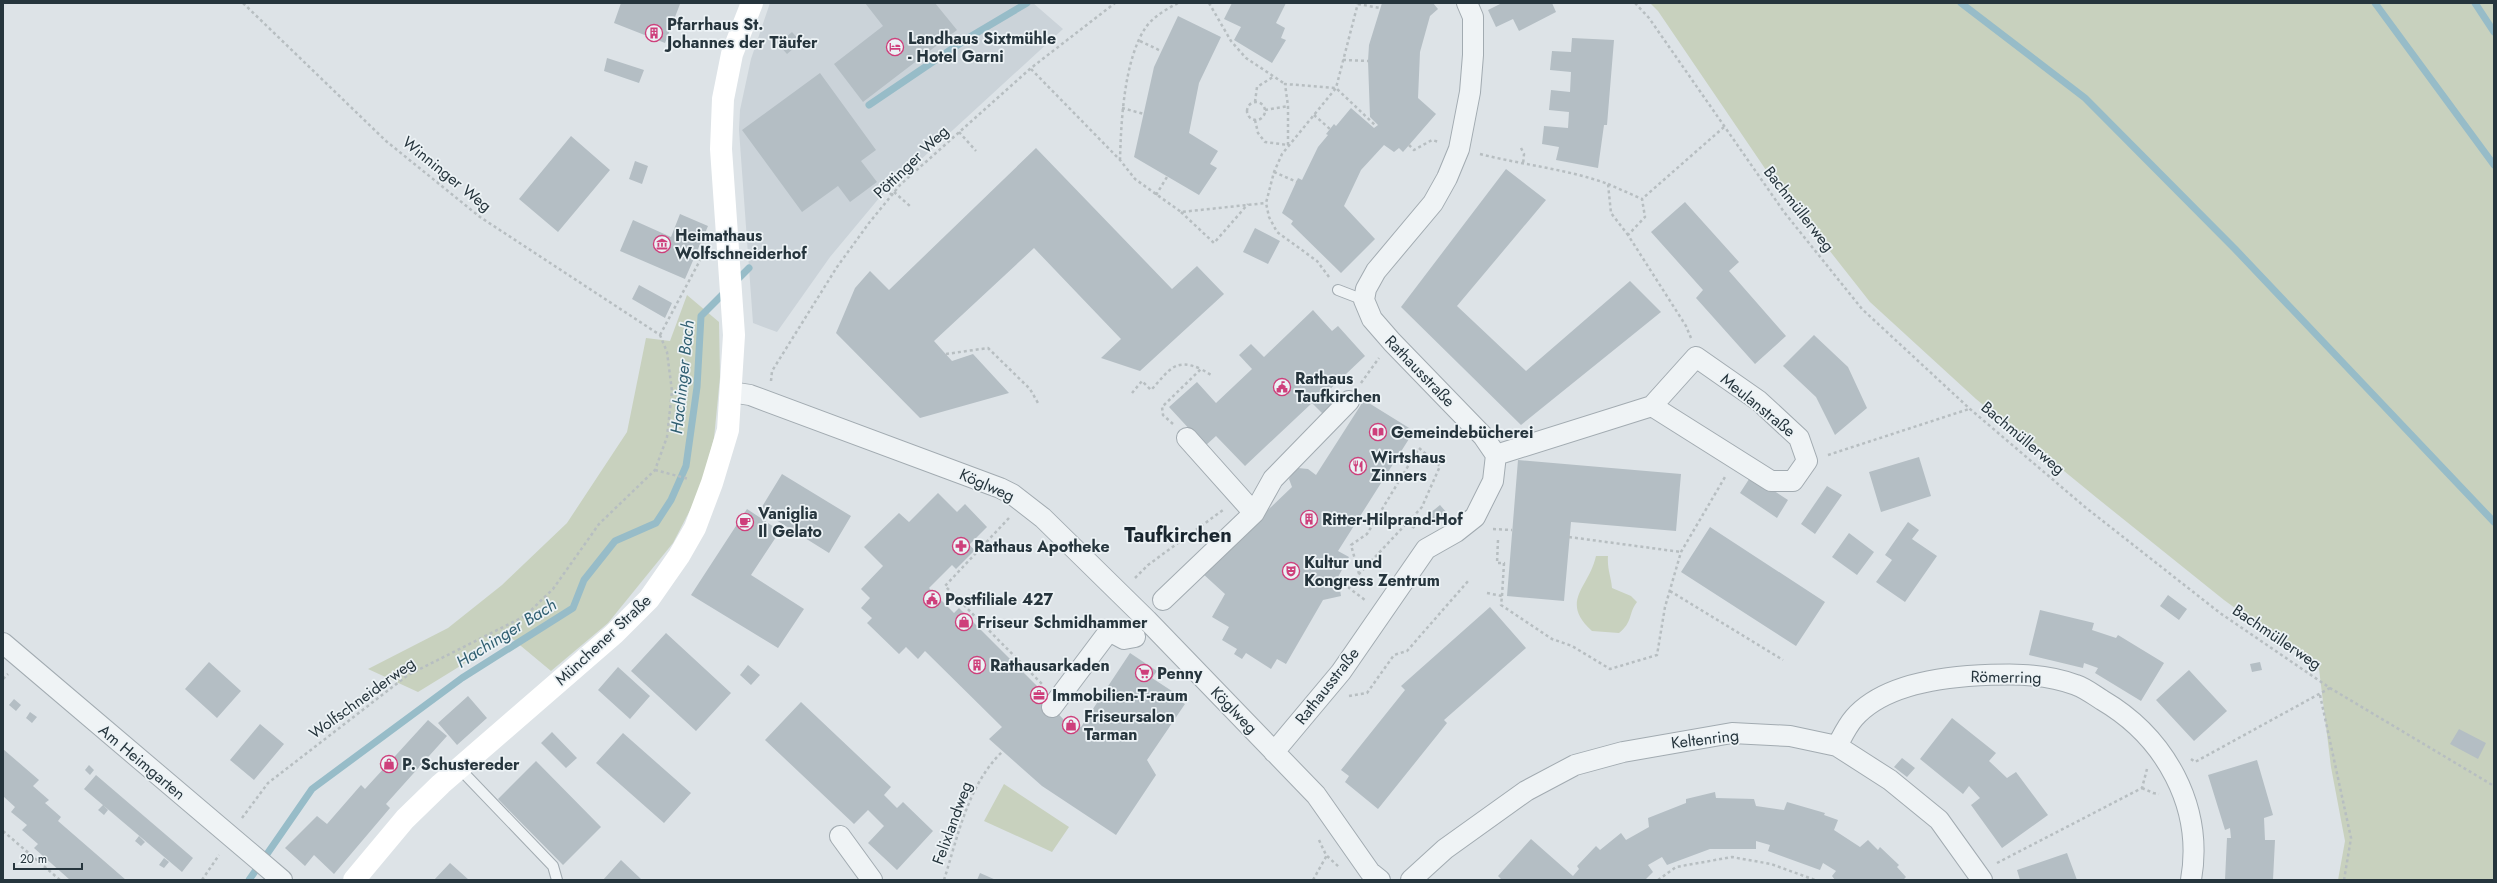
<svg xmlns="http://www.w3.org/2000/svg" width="2497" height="883" font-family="Jost,sans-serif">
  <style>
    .built { fill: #cbd3d9 }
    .green { fill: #c8d1be }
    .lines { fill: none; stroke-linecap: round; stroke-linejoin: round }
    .stream { stroke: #97bcc8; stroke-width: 7 }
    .building { fill: #b4bec4 }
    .lane-casing { stroke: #a2abb1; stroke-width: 12 }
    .street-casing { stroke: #a2abb1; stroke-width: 22 }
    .path { stroke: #b7bec1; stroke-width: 2.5; stroke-dasharray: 3 3; stroke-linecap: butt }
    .lane { stroke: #eff3f5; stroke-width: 10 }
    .street { stroke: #eff3f5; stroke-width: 20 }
    .secondary { stroke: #fff; stroke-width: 22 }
    .labels { text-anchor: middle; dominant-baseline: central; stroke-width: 3.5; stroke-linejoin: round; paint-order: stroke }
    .poi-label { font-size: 16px; font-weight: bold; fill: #26353d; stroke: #ecf2f5; text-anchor: start }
    .street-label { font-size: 16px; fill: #26353d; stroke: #ecf2f5 }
    .water-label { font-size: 17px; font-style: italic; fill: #305f71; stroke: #ecf2f5 }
    .district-label { font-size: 20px; font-weight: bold; fill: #19252e; stroke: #ecf2f5 }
  </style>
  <rect width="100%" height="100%" fill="#dde3e7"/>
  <path class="built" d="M770,3H1033L1063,29L880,197L830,257L777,332L753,323L739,130L740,110L751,59Z"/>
  <path class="green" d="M1650,3H2494V880H2338L2345,841L2331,767L2319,669L2224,600L2097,498L1976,399L1870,302L1766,170L1658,11Z
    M687,295L719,322L720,377L714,438L701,489L673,543L608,623L551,671L509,636L418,692L368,669L448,628L502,585L567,523L627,432L646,338L670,341Z
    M1596,556H1608C1607,569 1611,576 1612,588L1631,596L1637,602C1628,614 1633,622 1619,633L1592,631C1559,601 1589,588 1596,556Z
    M1004,784L1069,827L1052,852L984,821Z"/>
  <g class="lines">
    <path class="stream" d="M1961,3L2085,98L2235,249L2494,522
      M2375,3L2494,165
      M2475,3L2494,32
      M869,105L968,38L1027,3
      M734,283L749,268
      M249,880L312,789L462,678L573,608L584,580L615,541L656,523L671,500L686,466L697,387L701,316L727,290"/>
  </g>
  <path class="building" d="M621,3H677L680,4L665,43L614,23Z
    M865,3H935L957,30L863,102L834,64L883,26Z
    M1232,3H1286L1276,23L1285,28L1281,38L1286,40L1272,63L1234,40L1241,27L1224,19Z
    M1382,3H1433L1438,9L1430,16L1420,52L1418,98L1436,114L1403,152L1399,148L1394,152L1384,145L1361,170L1344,206L1375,239L1341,273L1291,224L1293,221L1282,213L1298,178L1302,180L1318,147L1328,135L1326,134L1334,124L1336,126L1351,108L1374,128L1378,125L1370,117L1368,61L1369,45Z
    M1502,3H1552L1556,12L1519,31L1513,19L1496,27L1488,10Z
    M1178,16L1221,37L1199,83L1189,133L1218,151L1210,164L1217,168L1199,195L1134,157L1154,67Z
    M792,32L801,42L787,54L778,44Z
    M1572,38L1614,40L1607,125H1604L1598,168L1556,160L1559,147L1542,144L1544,126L1568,128L1569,112L1549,110L1551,90L1570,92L1571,72L1550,70L1552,51L1571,52Z
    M607,58L644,70L639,83L604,71Z
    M820,73L876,150L861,161L877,182L850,202L838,186L802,212L742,130Z
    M571,136L610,170L558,232L519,199Z
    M1036,148L1172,289L1197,266L1224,294L1140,371L1101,358L1121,339L1034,248L934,341L952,361L973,354L1009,393L920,418L836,333L855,288L870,271L889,290Z
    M635,161L648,166L642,184L629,179Z
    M1506,169L1546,200L1457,306L1526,371L1630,281L1661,312L1521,425L1401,307Z
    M1685,202L1739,262L1729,271L1786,336L1755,364L1696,298L1703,290L1651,232Z
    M680,214L708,226L685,279L620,251L633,220L671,237Z
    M1255,228L1280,241L1268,264L1243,252Z
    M639,285L672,303L665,318L632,299Z
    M1313,310L1332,331L1338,326L1365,356L1326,393L1335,403L1326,417L1312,403L1245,466L1216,436L1205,446L1169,407L1197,382L1216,403L1252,369L1239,355L1251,344L1264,357Z
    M1814,335L1848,367L1867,408L1835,435L1816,397L1783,366Z
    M1364,400L1414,431L1338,551L1349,557L1338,577L1341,596L1323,600L1286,664L1277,659L1271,669L1246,653L1242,659L1234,654L1237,649L1222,640L1229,627L1212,617L1225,594L1202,573L1292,487L1289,479L1294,471L1298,468L1308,469L1316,475Z
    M1919,457L1931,496L1881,512L1869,472Z
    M1518,460L1681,474L1676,531L1571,522L1564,601L1507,596Z
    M782,474L851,516L829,553L760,510Z
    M1751,476L1788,500L1777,518L1740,493Z
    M1827,486L1842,495L1815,534L1801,524Z
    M938,493L957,512L965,504L987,527L969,545L975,550L956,569L952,565L929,588L954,613L959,608L1050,699L1047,702L1064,720H1072L1081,727L1130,653L1157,671L1152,678L1178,695L1175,698L1185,704L1147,760L1156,775L1116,835L1042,786L989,739L1002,727L925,651L918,659L906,647L899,654L867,623L872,618L861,608L870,598L861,589L883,566L864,547L899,513L909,522Z
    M1440,505L1447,513L1430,527L1423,519Z
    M747,509L780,531L751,575L804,609L778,648L691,595Z
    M1908,522L1919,530L1912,539L1937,556L1905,602L1876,582L1892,560L1885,555Z
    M1710,527L1825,602L1796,646L1681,572Z
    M1849,533L1874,552L1857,575L1832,557Z
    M2168,595L2187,609L2179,620L2160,606Z
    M1490,607L1526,648L1444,720L1447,723L1378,809L1345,782L1349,776L1341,770L1405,690L1401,686Z
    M2040,610L2094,623L2092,630L2116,638L2118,635L2164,663L2141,701L2095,673L2098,668L2084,663L2083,668L2029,655Z
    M666,633L731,693L696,731L631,671Z
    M209,662L241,691L217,718L185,689Z
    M2260,662L2262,670L2252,672L2250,664Z
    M748,665L760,675L751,685L740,675Z
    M618,667L650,696L630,719L598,690Z
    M2189,670L2227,711L2194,741L2156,700Z
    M468,696L487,718L457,745L438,723Z
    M14,699L21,705L16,711L9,705Z
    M801,702L891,787L884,795L897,808L903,802L933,831L897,870L868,843L884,826L868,810L854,824L765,740Z
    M30,712L37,717L32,723L26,718Z
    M1952,718L1996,753L1989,761L2007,778L2016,772L2048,815L2002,848L1971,805L1980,798L1969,786L1963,794L1920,759Z
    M428,720L447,736L386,804L390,808L334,874L314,855L305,866L285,848L317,816L327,824L361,785L365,789Z
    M260,724L284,744L254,780L230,760Z
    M2459,729L2486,743L2478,759L2450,744Z
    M552,732L577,758L566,768L541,743Z
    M623,733L691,793L664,823L596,763Z
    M3,749L39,780L33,786L49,800L45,803L61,817L58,821L126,880H70L34,848L38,844L22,830L27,825L11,812L15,807L3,796Z
    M1902,758L1915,768L1907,777L1894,767Z
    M2257,760L2273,815L2264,818L2265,840H2275L2273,880H2225L2227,838H2231L2230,828L2225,830L2208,775Z
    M536,761L601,827L563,865L498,799Z
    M89,765L94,770L90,775L85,770Z
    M96,775L193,858L182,872L84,789Z
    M1715,792L1716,798L1754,799L1756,806L1784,810L1787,802L1825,813L1824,815L1838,820L1834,830L1860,847L1868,840L1878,850L1880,847L1899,865L1897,867L1906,877L1903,880H1835L1832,876L1836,871L1823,863L1820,870L1768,851L1770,845L1756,841V849H1710L1667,865L1662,857L1648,865L1653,872L1645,880H1502L1498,876L1531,839L1573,876L1579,869L1577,866L1596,846L1600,850L1621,833L1626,840L1649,827L1648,818L1686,803V799Z
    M103,805L108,810L104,815L98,810Z
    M139,836L145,842L141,846L135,841Z
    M2067,853L2077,880H2020L2017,870Z
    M164,858L169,862L164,868L159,865Z
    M621,860L642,880H603Z
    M450,863L469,880H434Z
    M980,873L996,880H977Z"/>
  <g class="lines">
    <g class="lane-casing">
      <path id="lane" d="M1338,290L1364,300
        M459,768L553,866L557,880"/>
    </g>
    <g class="street-casing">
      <path id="street" d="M731,392L750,395L1000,488L1012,494L1043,518L1147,620L1316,795L1370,872L1380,880
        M1187,438L1254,513
        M1496,455L1652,406L1696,357L1759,401L1799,438L1807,461L1793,481H1771L1652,406
        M1163,600L1254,513L1273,479L1349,401
        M3,643L282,880
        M1052,707L1109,631L1124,639L1135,637
        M1837,746C1842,737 1847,726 1854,718C1880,688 1930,679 1968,676C2004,674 2041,672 2076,685C2085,688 2094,695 2102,700C2165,737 2204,806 2191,880
        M1274,752L1341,672L1426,549L1456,532L1475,517L1493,481L1496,455L1483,436L1392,342L1372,319L1364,300L1366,289L1376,271L1433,203L1447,178L1459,149L1470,92L1473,55V17L1467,3
        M840,836L872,880
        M1411,880L1445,849L1526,791L1575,765L1623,752L1732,733L1790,736L1837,746L1890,780L1939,820L1982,880"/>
    </g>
    <path class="path" d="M243,3L386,141L480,217L660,335
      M1209,3L1231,41L1246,58L1285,84
      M1635,3L1649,18L1784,212L1862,309L1970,409L2085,507L2220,613L2330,688L2494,786
      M1358,4L1380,8
      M1140,41L1161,51
      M1343,60L1368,61
      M1031,69L1120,160L1135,179L1181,212L1266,203
      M1255,102L1257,87L1273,77
      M1247 111a9 9 0 1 1 18 0a9 9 0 1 1-18 0Z
      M1122,108L1144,114
      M1265,110L1288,106
      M1314,115L1330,129
      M1255,120L1258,133L1265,142L1288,145V106L1285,84L1336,88L1376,126
      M959,132L976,151
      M1409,145L1414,150L1432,140L1439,142
      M1521,148L1524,154L1523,165
      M1480,154C1523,165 1567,169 1608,184L1611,213L1628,235
      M1120,160C1121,122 1124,59 1146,27C1154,16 1167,9 1178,3
      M1274,172L1297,182
      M1608,184L1642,199
      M881,185L892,195
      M894,192L911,207
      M1156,195L1167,177
      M1181,212L1214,243L1248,204
      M1329,277L1317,261L1277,232L1269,217L1266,203L1274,172L1282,154L1336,88L1358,3
      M660,335L705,251
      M1691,338L1686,326L1628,235L1645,217L1642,199L1724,127
      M946,354L988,348L1030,389L1038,403
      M771,381L772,371L837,267L869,223L900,185L1031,68L1115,3
      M1361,383L1379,358
      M1132,393L1142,381L1151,390C1169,371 1174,357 1201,369
      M1173,424L1163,415L1162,407L1201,369L1213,376
      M1828,455L1969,409
      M655,470L689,479
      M1009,518L945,586L1043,685
      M1407,523L1416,529
      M1493,529L1512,530
      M1569,537L1681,552
      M1498,540L1497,563H1504L1502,596
      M1359,574L1351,545L1367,534L1419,448L1440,466L1422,507L1359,574L1349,588L1365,600
      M1135,578L1148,565L1223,510
      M1670,591L1783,660
      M1487,593L1502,596L1501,605L1552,639L1572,646L1610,669L1657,655L1665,607L1681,552L1725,477
      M3,679L8,674
      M2320,695L2351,838L2344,880
      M1349,696L1367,693L1394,655L1407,651L1469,580
      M2191,759L2195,762L2330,688
      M2142,788L2153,793L2159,794
      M242,818L268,783L408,675L525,616L553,589L599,524L655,470L667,437L672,391L667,352L660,335
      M3,831L60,880
      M1319,840L1326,855L1339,867
      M1997,863L2142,788L2147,769
      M202,880L219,855
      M944,880C958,836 968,784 1003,751
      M1313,880L1327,855
      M1658,880L1676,867L1732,857L1771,864L1815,880"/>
    <use href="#lane" class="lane"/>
    <use href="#street" class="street"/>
    <path class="secondary" d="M354,880L405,819L441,784L614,634L649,599L679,556L695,528L712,483L728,430L734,335L721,149L723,99L732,54L752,3"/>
  </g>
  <defs>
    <g id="building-ring" transform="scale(0.9)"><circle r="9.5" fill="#ecf2f5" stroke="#ce3f7b" stroke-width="1.5"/><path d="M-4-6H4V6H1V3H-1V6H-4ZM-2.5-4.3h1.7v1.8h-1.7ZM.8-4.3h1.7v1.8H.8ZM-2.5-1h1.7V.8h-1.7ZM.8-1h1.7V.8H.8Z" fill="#ce3f7b"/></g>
    <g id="hotel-ring" transform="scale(0.9)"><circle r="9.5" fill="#ecf2f5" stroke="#ce3f7b" stroke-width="1.5"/><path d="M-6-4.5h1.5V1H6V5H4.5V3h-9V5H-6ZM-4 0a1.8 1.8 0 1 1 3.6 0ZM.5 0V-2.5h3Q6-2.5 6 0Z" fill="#ce3f7b"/></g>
    <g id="museum-ring" transform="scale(0.9)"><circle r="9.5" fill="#ecf2f5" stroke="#ce3f7b" stroke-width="1.5"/><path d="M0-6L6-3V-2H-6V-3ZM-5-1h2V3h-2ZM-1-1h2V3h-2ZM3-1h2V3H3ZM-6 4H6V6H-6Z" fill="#ce3f7b"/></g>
    <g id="civic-ring" transform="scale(0.9)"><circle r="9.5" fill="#ecf2f5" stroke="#ce3f7b" stroke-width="1.5"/><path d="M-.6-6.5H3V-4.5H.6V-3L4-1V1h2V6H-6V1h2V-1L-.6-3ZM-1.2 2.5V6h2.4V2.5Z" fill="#ce3f7b"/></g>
    <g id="library-ring" transform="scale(0.9)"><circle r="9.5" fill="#ecf2f5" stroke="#ce3f7b" stroke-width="1.5"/><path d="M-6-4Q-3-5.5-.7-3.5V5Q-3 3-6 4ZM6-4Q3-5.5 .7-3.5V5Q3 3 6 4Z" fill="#ce3f7b"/></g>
    <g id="restaurant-ring" transform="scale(0.9)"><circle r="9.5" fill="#ecf2f5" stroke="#ce3f7b" stroke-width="1.5"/><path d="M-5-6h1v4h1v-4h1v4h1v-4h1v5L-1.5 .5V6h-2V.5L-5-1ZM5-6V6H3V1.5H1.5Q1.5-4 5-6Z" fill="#ce3f7b"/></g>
    <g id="cafe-ring" transform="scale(0.9)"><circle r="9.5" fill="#ecf2f5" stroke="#ce3f7b" stroke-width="1.5"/><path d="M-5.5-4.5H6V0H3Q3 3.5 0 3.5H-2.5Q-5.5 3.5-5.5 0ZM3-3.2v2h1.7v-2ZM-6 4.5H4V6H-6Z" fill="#ce3f7b"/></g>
    <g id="pharmacy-ring" transform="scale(0.9)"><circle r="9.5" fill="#ecf2f5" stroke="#ce3f7b" stroke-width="1.5"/><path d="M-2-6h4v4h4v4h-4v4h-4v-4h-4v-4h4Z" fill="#ce3f7b"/></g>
    <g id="theatre-ring" transform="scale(0.9)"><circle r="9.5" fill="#ecf2f5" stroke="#ce3f7b" stroke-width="1.5"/><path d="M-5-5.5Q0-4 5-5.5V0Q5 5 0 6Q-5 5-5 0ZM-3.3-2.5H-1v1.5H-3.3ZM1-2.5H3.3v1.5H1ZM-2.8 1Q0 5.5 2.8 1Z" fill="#ce3f7b"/></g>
    <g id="shop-ring" transform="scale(0.9)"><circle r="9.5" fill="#ecf2f5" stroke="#ce3f7b" stroke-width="1.5"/><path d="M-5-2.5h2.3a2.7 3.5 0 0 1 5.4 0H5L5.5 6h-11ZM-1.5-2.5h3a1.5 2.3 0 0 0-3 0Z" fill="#ce3f7b"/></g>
    <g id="supermarket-ring" transform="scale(0.9)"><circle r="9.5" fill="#ecf2f5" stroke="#ce3f7b" stroke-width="1.5"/><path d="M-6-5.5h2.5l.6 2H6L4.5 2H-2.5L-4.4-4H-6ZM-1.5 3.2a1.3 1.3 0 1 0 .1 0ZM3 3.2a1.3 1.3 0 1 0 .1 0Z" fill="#ce3f7b"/></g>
    <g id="office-ring" transform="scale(0.9)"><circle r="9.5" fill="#ecf2f5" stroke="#ce3f7b" stroke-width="1.5"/><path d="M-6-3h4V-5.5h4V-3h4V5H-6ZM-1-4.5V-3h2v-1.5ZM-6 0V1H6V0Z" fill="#ce3f7b"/></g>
  </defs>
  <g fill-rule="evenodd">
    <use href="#building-ring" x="654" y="33"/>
    <use href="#hotel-ring" x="895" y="47"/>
    <use href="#museum-ring" x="662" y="244"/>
    <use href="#civic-ring" x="1282" y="387"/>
    <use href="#library-ring" x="1378" y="432"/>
    <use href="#restaurant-ring" x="1358" y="466"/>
    <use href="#building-ring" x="1309" y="519"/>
    <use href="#cafe-ring" x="745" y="522"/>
    <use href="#pharmacy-ring" x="961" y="546"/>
    <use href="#theatre-ring" x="1291" y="571"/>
    <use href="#civic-ring" x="932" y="599"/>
    <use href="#shop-ring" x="964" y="622"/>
    <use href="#building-ring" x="977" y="665"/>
    <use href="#supermarket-ring" x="1144" y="673"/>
    <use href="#office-ring" x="1039" y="695"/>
    <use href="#shop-ring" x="1071" y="725"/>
    <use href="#shop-ring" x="389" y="764"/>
  </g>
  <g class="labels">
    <g class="poi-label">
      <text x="667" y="24">Pfarrhaus St.<tspan x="667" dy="18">Johannes der Täufer</tspan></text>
      <text x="908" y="38">Landhaus Sixtmühle<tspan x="908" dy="18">- Hotel Garni</tspan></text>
      <text x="675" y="235">Heimathaus<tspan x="675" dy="18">Wolfschneiderhof</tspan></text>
      <text x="1295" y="378">Rathaus<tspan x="1295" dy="18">Taufkirchen</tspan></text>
      <text x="1391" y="432">Gemeindebücherei</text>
      <text x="1371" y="457">Wirtshaus<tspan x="1371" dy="18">Zinners</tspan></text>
      <text x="758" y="513">Vaniglia<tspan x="758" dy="18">Il Gelato</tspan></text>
      <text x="1322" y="519">Ritter-Hilprand-Hof</text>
      <text x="974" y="546">Rathaus Apotheke</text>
      <text x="1304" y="562">Kultur und<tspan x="1304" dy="18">Kongress Zentrum</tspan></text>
      <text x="945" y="599">Postfiliale 427</text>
      <text x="977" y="622">Friseur Schmidhammer</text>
      <text x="990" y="665">Rathausarkaden</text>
      <text x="1157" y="673">Penny</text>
      <text x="1052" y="695">Immobilien-T-raum</text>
      <text x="1084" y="716">Friseursalon<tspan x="1084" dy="18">Tarman</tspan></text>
      <text x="402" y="764">P. Schustereder</text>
    </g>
    <g class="street-label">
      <text transform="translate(911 162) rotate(-44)">Pöttinger Weg</text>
      <text transform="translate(447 174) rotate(39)">Winninger Weg</text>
      <text transform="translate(1799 209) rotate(52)">Bachmüllerweg</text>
      <text transform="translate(1420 371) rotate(46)">Rathausstraße</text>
      <text transform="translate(1758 405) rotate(39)">Meulanstraße</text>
      <text transform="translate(2023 438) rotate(40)">Bachmüllerweg</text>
      <text transform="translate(987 485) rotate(24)">Köglweg</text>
      <text transform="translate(2277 637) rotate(34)">Bachmüllerweg</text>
      <text transform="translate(603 640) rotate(-43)">Münchener Straße</text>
      <text transform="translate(2006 677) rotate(1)">Römerring</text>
      <text transform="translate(1327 686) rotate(-52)">Rathausstraße</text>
      <text transform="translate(362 698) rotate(-36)">Wolfschneiderweg</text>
      <text transform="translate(1234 710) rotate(46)">Köglweg</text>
      <text transform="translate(1705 739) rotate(-7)">Keltenring</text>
      <text transform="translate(142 762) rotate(40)">Am Heimgarten</text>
      <text transform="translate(952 823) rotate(-70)">Felixlandweg</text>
    </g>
    <g class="water-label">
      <text transform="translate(682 377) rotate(-84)">Hachinger Bach</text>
      <text transform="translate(506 633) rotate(-32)">Hachinger Bach</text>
    </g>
    <g class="district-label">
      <text x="1178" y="535">Taufkirchen</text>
    </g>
  </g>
  <rect width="2497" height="883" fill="none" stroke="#26353d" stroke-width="8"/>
  <path d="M14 863v6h68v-6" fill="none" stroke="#26353d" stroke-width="2"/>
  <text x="20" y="863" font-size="12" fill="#26353d" stroke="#ecf2f5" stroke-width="3" paint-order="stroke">20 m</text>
</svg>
